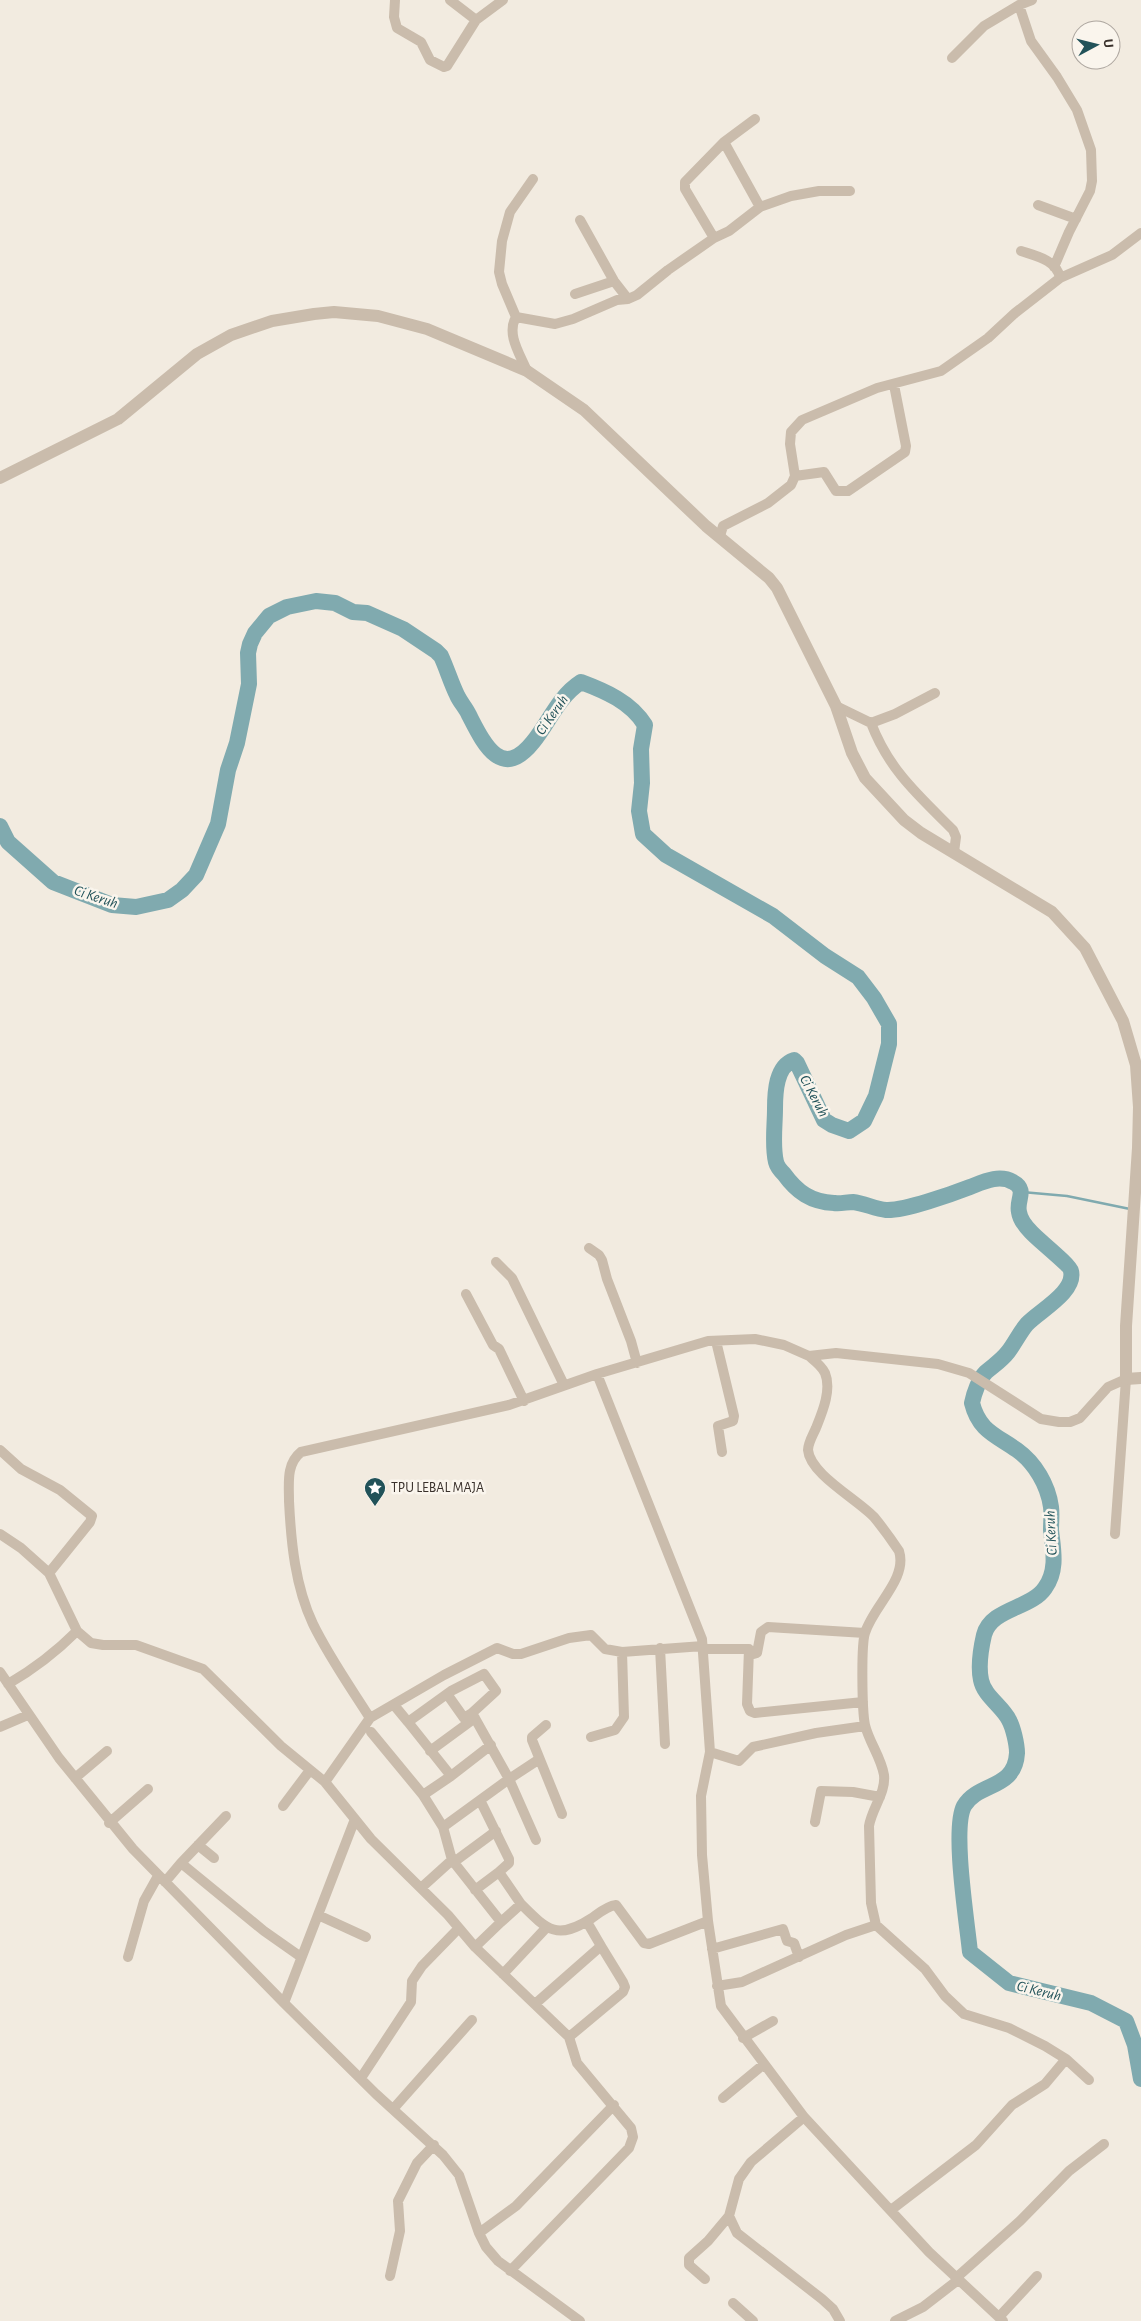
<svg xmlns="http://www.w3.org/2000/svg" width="1141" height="2321" font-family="'Alegreya Sans',sans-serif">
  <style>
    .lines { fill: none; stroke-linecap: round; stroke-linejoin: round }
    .stream { stroke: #80aaaf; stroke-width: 2.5 }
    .river { stroke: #80aaaf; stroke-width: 16 }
    .minor { stroke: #cabcac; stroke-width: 10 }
    .tertiary { stroke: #cabcac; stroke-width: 12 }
    .labels { text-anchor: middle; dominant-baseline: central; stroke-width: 5; stroke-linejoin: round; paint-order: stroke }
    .poi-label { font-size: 14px; fill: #39302b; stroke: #faf5ed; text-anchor: start }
    .water-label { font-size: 15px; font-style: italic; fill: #215259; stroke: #faf5ed }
  </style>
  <rect width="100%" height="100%" fill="#f2ebe0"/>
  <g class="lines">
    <path class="stream" d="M1022,1192L1067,1196L1130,1209"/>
    <path class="river" d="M0,826L8,842L53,882L112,905L136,907L168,900L182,890L196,875L218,824L228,770L237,743L249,684L248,653L250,644L255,633L269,616L287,607L316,601L335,603L353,612L367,613L403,629L436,651L441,656C447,669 451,683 457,695C460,702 466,708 469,715C483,742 501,782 533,742C550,721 558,697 581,682C605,691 631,702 645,725L641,749L642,783L639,811L643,834L666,855L773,916L825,956L858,977L874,998L889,1024V1044L876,1096L864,1121L849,1131L832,1125L824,1120L797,1063L794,1060C776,1066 775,1092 775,1109C775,1125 772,1146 776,1162C777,1166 781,1171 784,1174C797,1192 811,1202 834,1203C840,1204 847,1202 853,1202C864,1203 875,1209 886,1210C904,1211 952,1194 970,1187C983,1182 999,1174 1013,1182C1028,1190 1016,1200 1019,1212C1020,1219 1026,1227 1031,1232C1037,1239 1070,1265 1071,1271C1076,1292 1039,1311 1027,1324C1020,1332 1015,1343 1008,1352C1001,1361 994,1365 986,1372C979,1379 974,1393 972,1403C979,1431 996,1435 1017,1450C1035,1463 1048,1485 1051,1507C1052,1514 1051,1522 1051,1530C1053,1549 1058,1570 1045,1588C1031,1609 991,1608 984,1635C981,1648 978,1666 981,1680C984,1696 1002,1706 1009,1720C1013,1727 1017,1744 1017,1753C1015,1790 978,1782 964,1806C952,1829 967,1922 970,1952L1009,1983L1091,2003L1126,2021L1135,2045L1141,2079"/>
    <path class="minor" d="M395,0L394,17L397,28L421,42L430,60L444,67L447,66L476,20L503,0
      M450,0L476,20
      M1032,0L1019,5L1031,41L1057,77L1077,110L1091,150L1092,181L1090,191L1069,232L1054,267
      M952,58L984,26L1019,5
      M724,142L760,207
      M1038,205L1076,219
      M580,220L614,281L628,299
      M714,238L685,189V182L724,142L755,119
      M1060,278L1112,255L1141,233
      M575,294L614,281
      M516,317L555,324L573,319L617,300L628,299L637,295L668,270L714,238L729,231L760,207L791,196L819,191H850
      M527,371C520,354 506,334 516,317L502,284L499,272L502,241L510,212L533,179
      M795,476L824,472L836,491H848L905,452L906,446L894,385
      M720,536L723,526L768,503L791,485L795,476L790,444L791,432L802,420L877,388L941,371L988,338L1015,313L1060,278C1057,260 1036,256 1021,251
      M836,706L871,723L895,714L935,693
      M871,723C889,770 918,795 953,830L956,837L954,852
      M589,1248L599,1255L602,1260L607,1279L631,1341L637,1363
      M496,1262L512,1278L564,1385
      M466,1294L493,1345L499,1349L524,1401
      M716,1341L734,1416L733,1421L718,1426L722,1452
      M809,1356C815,1361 822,1366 825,1373C832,1390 822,1413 816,1428C813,1435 808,1443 808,1450C810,1474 857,1499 874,1517C883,1528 891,1539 899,1551C908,1579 873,1606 865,1633C861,1645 862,1711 865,1725C869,1742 881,1757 884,1775C886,1793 872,1808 869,1826L871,1903L876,1925L925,1969L945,1996L964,2014L1009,2028L1045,2046L1066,2059L1089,2080
      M597,1374L702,1639L710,1752L701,1796L702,1855L708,1921L721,2006L804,2117L929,2252L1003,2321
      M0,1450L21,1469L60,1490L92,1516L90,1522L49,1573
      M0,1534L21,1548L49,1573L77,1631L91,1643L103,1645H136L203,1669L281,1746L325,1782L371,1839L448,1915L475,1947L569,2037L577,2063L631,2128L633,2137L629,2148L510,2271
      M660,1648L665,1744
      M704,1649H749L747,1704L750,1711L755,1713L863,1702
      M750,1655L757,1653L761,1632L768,1627L865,1633
      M0,1672L59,1758L133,1849L284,2003L376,2094L443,2155L459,2175L479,2233L486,2247L498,2261L580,2321
      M8,1684C34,1669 56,1652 77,1631
      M447,1694L464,1718L472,1713L509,1779L538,1760
      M394,1705L408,1722L451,1691L484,1674L496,1691L472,1713
      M370,1718L444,1675L497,1648L513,1654H521L569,1638L591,1635L605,1649L622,1652
      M408,1722L451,1776L423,1795
      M546,1725L532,1737V1740L562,1814
      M0,1727L28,1715
      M371,1732L423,1795L443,1827L452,1860L501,1922L521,1904C547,1930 557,1941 592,1918C599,1913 607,1906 616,1905L644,1943L649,1944L708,1921
      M591,1737L615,1730L624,1717L622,1652L703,1646
      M430,1751L475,1718
      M710,1752L739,1761L753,1747L816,1733L865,1726
      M451,1776L491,1745
      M75,1778L107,1751
      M325,1782L370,1718C351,1688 329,1657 313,1624C295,1586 291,1542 289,1501C289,1483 286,1464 301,1452L509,1405L597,1374L708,1341L755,1339L784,1345L809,1356L836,1353L938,1364L969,1373L1041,1419L1059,1422H1070L1080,1418L1108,1387L1126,1379L1115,1534
      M480,1800L509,1859V1863L499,1872L521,1904
      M283,1806L310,1770
      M815,1822L821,1791L853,1792L880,1797
      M109,1823L148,1789
      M443,1827L509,1779L536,1840
      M198,1845L214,1858
      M454,1862L496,1831
      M181,1863L226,1816
      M165,1882L181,1863L264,1931L301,1957
      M421,1888L452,1860
      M475,1890L499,1872
      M318,1915L366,1937
      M475,1947L501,1922
      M712,1949L783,1929L787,1941L794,1943L799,1957
      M128,1957L144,1901L158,1876
      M503,1974L546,1928
      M717,1986L742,1982L846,1935L876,1925
      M284,2003L355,1819
      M535,2004L601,1946L587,1922
      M569,2037L623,1992L625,1987L623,1982L601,1946
      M743,2038L773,2021
      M361,2078L411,2002L412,1981L422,1966L458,1929
      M723,2098L764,2064
      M394,2108L472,2020
      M891,2210L976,2145L1012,2105L1045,2084L1066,2059
      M729,2216L737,2233L822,2299L833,2309L840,2321
      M479,2233L516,2206L614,2105
      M390,2276L400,2231L398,2201L417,2163L434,2145
      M956,2278L1020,2221L1069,2171L1104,2144
      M705,2279L689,2265V2258L708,2241L729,2216L739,2179L751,2162L804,2117
      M733,2303L753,2321
      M999,2317L1037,2276
      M895,2321L923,2307L958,2280"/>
    <path class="tertiary" d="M0,478L118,419L197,354L231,335L272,321L314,314L334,312L378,316L427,329L527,371L584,410L706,526L769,578L777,588L836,706L852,753L865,778L904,820L921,833L1052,912L1085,948L1123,1021L1136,1065L1139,1107L1138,1148L1126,1326V1379L1141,1378"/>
  </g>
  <defs>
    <g id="sight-pin" transform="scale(1.125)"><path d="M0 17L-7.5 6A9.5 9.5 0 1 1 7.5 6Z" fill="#215259" stroke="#faf5ed"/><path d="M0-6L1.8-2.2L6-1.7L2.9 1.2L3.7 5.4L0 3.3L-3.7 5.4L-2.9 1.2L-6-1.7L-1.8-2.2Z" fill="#fff"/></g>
  </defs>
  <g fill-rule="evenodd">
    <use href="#sight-pin" x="375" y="1488"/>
  </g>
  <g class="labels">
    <g class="poi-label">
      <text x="391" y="1488">TPU LEBAL MAJA</text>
    </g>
    <g class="water-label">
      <text transform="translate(552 715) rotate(-55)">Ci Keruh</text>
      <text transform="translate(96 897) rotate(18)">Ci Keruh</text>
      <text transform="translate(814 1096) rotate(62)">Ci Keruh</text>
      <text transform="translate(1051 1533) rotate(-93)">Ci Keruh</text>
      <text transform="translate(1039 1991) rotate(14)">Ci Keruh</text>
    </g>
  </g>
  <g transform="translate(1096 45) rotate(83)"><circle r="24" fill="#faf5ed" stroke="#ada69f"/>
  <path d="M0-4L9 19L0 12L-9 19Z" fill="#215259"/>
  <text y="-8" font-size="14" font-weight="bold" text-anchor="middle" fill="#39302b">U</text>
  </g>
</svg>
